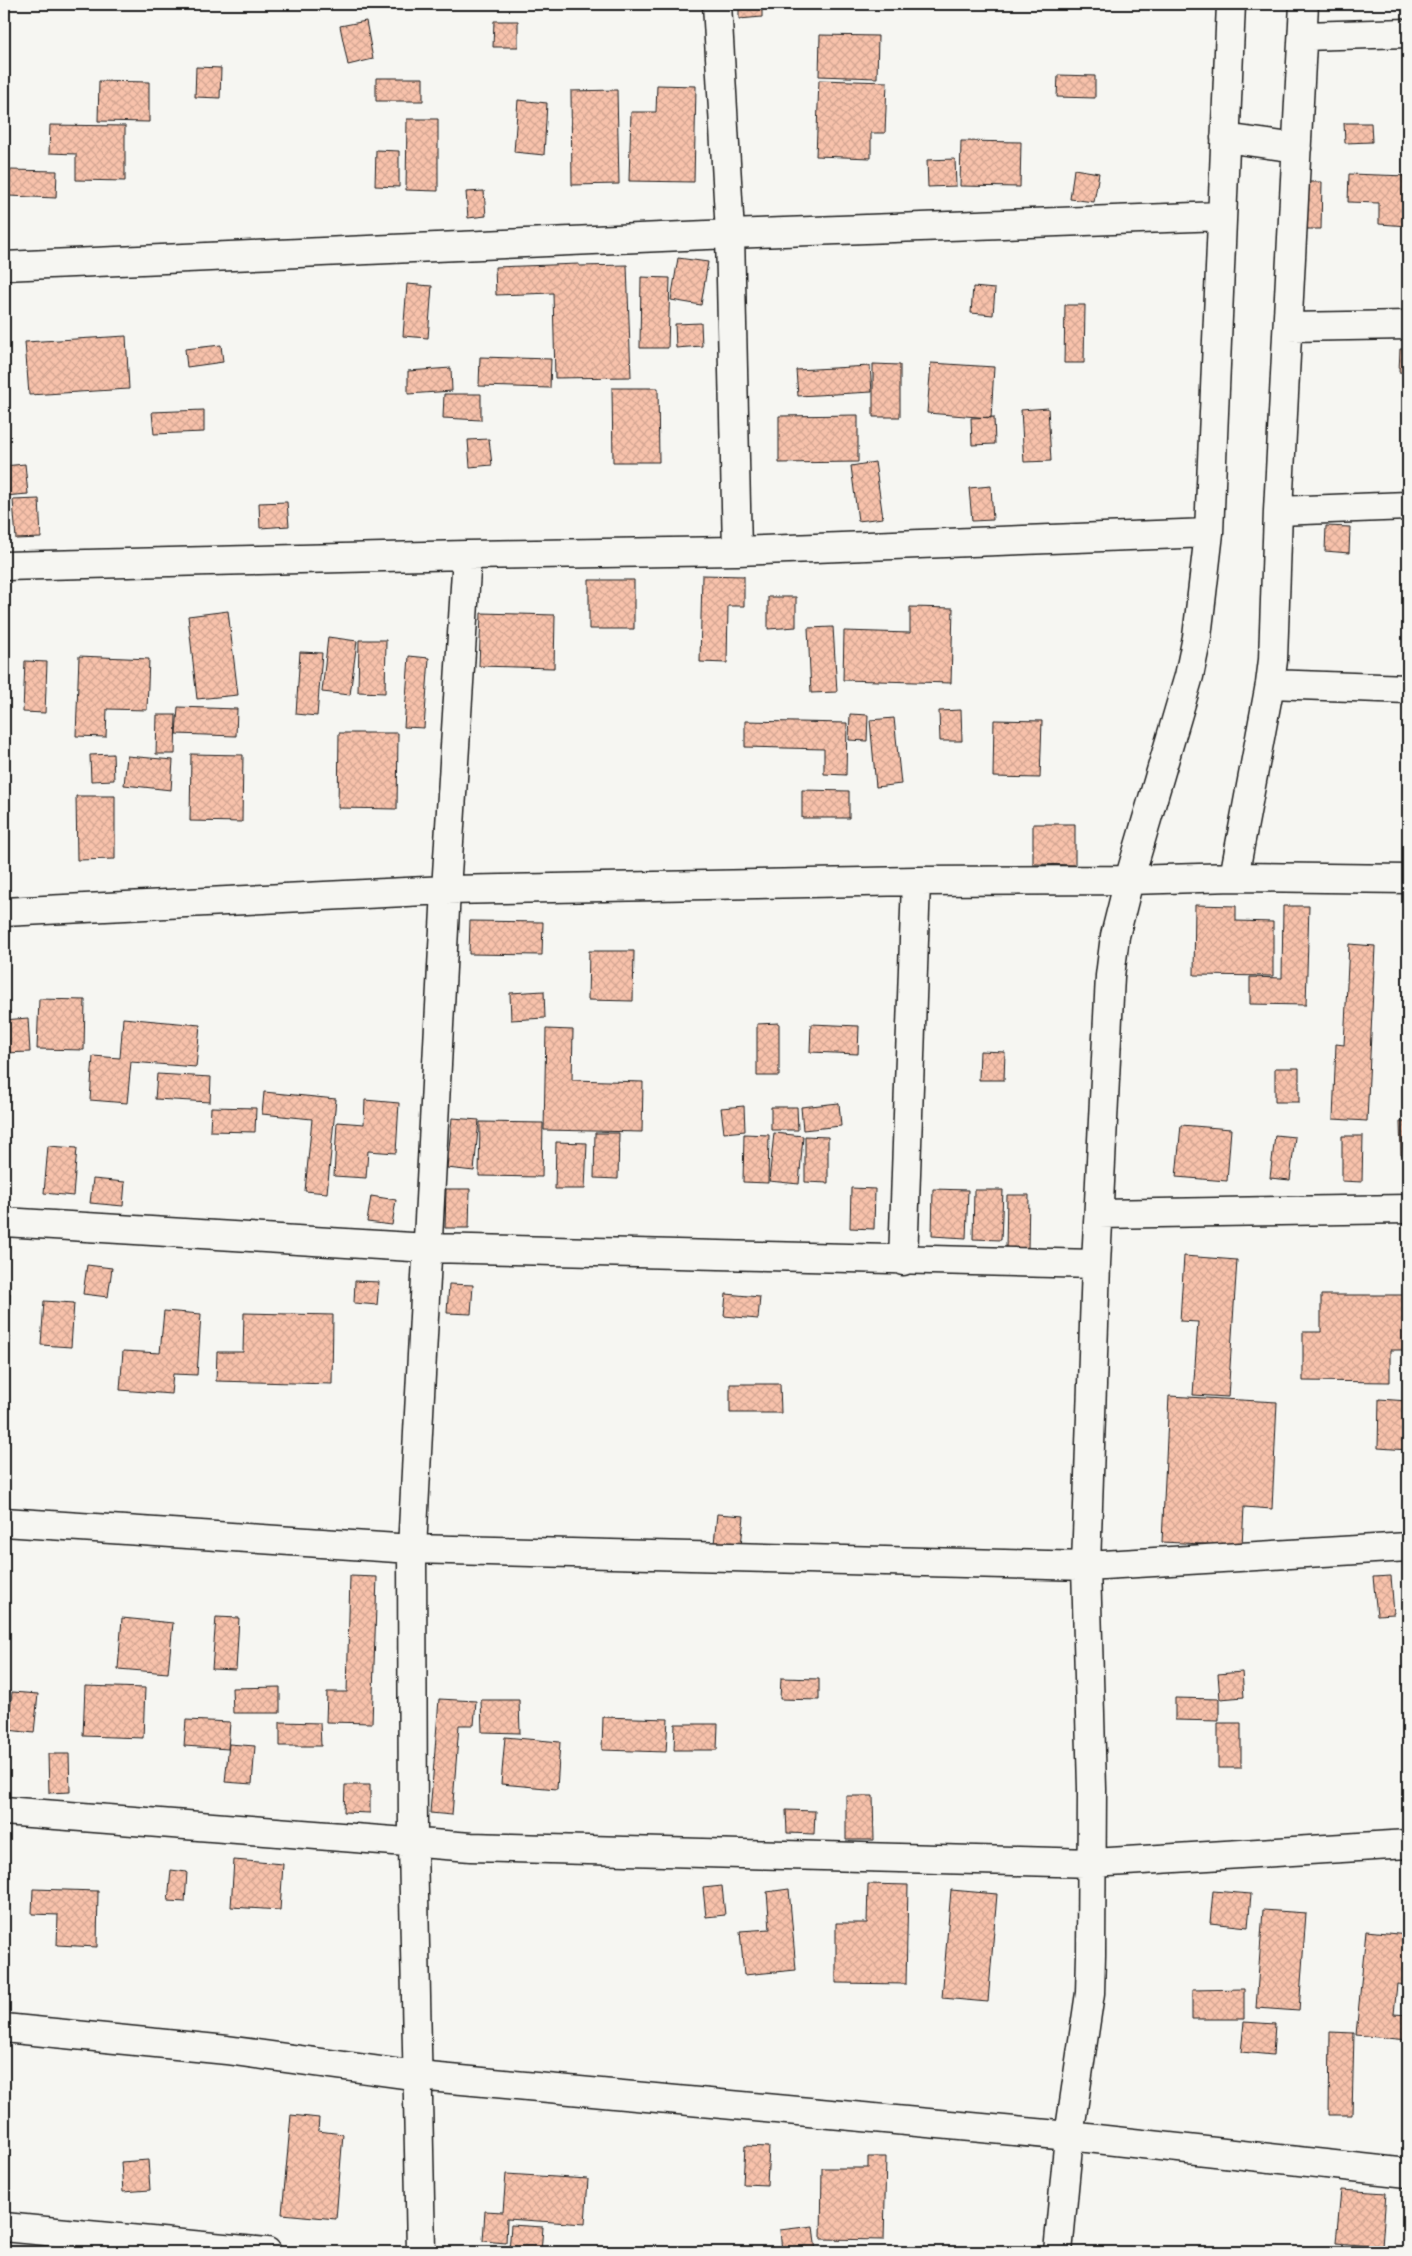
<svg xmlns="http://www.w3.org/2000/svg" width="1412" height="2256" font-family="'Architects Daughter',sans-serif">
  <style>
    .building { fill: url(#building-cross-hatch); stroke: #1c1c1c }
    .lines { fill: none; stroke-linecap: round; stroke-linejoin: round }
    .minor-casing { stroke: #1c1c1c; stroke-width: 31 }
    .minor { stroke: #f6f6f2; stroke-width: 28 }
  </style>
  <defs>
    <pattern id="building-cross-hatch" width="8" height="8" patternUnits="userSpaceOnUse" patternTransform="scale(1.25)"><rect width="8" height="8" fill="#f8c2ab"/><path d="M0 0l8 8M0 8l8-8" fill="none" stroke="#d4a693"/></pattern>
  </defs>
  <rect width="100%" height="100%" fill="#f6f6f2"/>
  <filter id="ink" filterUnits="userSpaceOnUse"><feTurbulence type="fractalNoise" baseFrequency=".02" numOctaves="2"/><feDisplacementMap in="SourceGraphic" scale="10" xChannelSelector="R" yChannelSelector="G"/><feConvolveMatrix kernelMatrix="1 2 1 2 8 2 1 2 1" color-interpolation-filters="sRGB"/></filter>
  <g filter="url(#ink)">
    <path class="building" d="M739,4H762V17L739,19Z
      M366,21L373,59L348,65L340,26Z
      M494,21H518V47H493Z
      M820,35L878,36L877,78L819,76Z
      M196,67L221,68L220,98L195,97Z
      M1058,75L1095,76V98L1057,97Z
      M376,78H423V101H376Z
      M819,80L887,82L885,133H871V158L816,156Z
      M99,81L149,82V122L98,121Z
      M657,85L696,86L694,182L629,181L631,112H656Z
      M617,90L619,184L572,185L571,91Z
      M518,100L547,103L544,155L514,152Z
      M407,119H438V191L406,190Z
      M1344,123H1371L1372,142L1345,143Z
      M50,125L125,126V181L76,180V154L49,153Z
      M961,141L1021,142L1020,187L960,186Z
      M376,150L399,151V187L375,186Z
      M955,159L956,186L928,187L927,160Z
      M1074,169L1099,173L1094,202L1070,199Z
      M9,170L57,171L56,198L9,196Z
      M1349,174L1408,176V226L1379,224V203L1348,202Z
      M1298,182H1322L1321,229H1297Z
      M484,191L486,216L468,218L466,192Z
      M678,258L708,262L701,305L671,300Z
      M579,264V266L627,265L631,377L555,378L553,293L496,295L495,267Z
      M641,277L670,278L668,348H640Z
      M407,284L432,286L428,338L403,336Z
      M973,287L995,289L993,315L971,313Z
      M1065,305H1085L1084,363H1064Z
      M701,323L702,346L676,348L675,324Z
      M126,336L129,389L29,395L25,342Z
      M221,345L223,362L187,367L185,349Z
      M1400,349H1408V373L1399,372Z
      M480,357L551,359L550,388L479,386Z
      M931,363L994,367L991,418L927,413Z
      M873,364L900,365V417H873Z
      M870,366L872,392L798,396L796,370Z
      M451,368L452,391L408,394V371Z
      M612,388H658L659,462H613Z
      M444,394H481V420L443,418Z
      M1048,408L1051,461L1024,462L1021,410Z
      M204,410V432L154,434L152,412Z
      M858,415V462L779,463V416Z
      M994,417L995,444L972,445L971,418Z
      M489,439L492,465L470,467L468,440Z
      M875,462L883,518L858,521L851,466Z
      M25,464L28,494L4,496V466Z
      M991,486L993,520L972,521L969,488Z
      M39,499L41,538L16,539L13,500Z
      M287,502L289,526L260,528L259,503Z
      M1326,526L1350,527L1349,553L1325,551Z
      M702,575L744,576V606H728L727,663L700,662Z
      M589,580H634V629H589Z
      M768,597H796V627L768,629Z
      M910,607L953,608L951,683L843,680L844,631L910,633Z
      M228,611L238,695L197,699L188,616Z
      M481,613L555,615L554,668L479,666Z
      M833,627L837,692L811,693L808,628Z
      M328,637L357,641L350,695L322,692Z
      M359,640H386L385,693L358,692Z
      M300,652L322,653L317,716L296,714Z
      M79,656L149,659L147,710L107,709L106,737L76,736Z
      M409,656L429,658L424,728L404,727Z
      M25,661L47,662L45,713L23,712Z
      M178,707L237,709L236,736L176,734Z
      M961,710L962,741H940L939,711Z
      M850,714L868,715L867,741L849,740Z
      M157,715H176L175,754H156Z
      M894,718L901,784L876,787L870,720Z
      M994,720L1042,721L1040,778L993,777Z
      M745,721L847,723L846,775L824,774V749L745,747Z
      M339,733H398L397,809L338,808Z
      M113,754L114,780L91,781L90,755Z
      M191,754L243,755L242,822L190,821Z
      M127,756L173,760L171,790L124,785Z
      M802,790L849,791V818H802Z
      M76,796H115V859L77,860Z
      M1033,824H1075V865L1033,864Z
      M1195,905L1236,906V921L1273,922V976L1194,975Z
      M1283,906H1309L1306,1005L1250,1004V977L1282,978Z
      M470,921L543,922L542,955L469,954Z
      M1349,944L1375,946L1367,1121L1333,1119L1336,1044L1344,1045Z
      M589,951H634L633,1001L588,1000Z
      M544,991L545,1018L511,1020L510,993Z
      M39,999L85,1000L84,1050L37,1049Z
      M28,1018L30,1052L4,1053V1020Z
      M123,1018L200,1025L196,1067L131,1062L127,1103L90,1100L93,1056L120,1058Z
      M779,1023V1076H757V1024Z
      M811,1024L859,1026L858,1054L810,1052Z
      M546,1029L573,1030L572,1080L643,1082L642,1132L544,1130Z
      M980,1051L1005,1052L1004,1080H979Z
      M1275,1068H1299V1102H1275Z
      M157,1074L211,1077L210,1102L155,1099Z
      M264,1092L336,1099L327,1193L305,1191L312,1119L262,1114Z
      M365,1100L399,1103L396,1153L368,1151L366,1178L334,1176L337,1122L364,1124Z
      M839,1103L841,1126L803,1130L801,1107Z
      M744,1106L745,1131L724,1133L721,1108Z
      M211,1107L256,1108L255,1132L210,1131Z
      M771,1107H797L798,1130H771Z
      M452,1118L479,1120L474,1171L447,1168Z
      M480,1122L543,1123L542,1177L479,1176Z
      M1400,1122H1408V1155H1401Z
      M1181,1125L1231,1129L1227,1181L1176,1177Z
      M595,1133H619L618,1179L594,1178Z
      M774,1133L803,1136L799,1184L769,1181Z
      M744,1134L769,1135L768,1183L743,1182Z
      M1275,1135L1295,1137L1290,1180L1270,1178Z
      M805,1136L828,1137V1183L805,1182Z
      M1342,1136H1363L1362,1182L1342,1181Z
      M556,1142L587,1143L585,1189H555Z
      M48,1146L77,1148L73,1196L44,1193Z
      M93,1179L125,1182L123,1206L90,1203Z
      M851,1188L875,1189L874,1229L850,1228Z
      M446,1189H470L469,1228H445Z
      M933,1189L968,1190L966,1238L932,1236Z
      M974,1190H1003L1001,1240L973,1239Z
      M1007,1195H1029L1028,1249H1006Z
      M371,1196L396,1200L392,1225L367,1222Z
      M1184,1256L1237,1260L1228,1397L1193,1395L1198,1322L1180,1321Z
      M87,1265L112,1268L108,1297L83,1294Z
      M355,1281L379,1282L377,1305L354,1303Z
      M449,1284L473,1285L471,1314L447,1313Z
      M4,1293H10L9,1343H4Z
      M726,1294L760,1297L758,1319L724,1316Z
      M1321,1295H1405L1404,1350H1390V1382L1303,1381V1332H1321Z
      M44,1301L74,1303L71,1347L41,1345Z
      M164,1311L201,1314L197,1375L173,1374L171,1394L120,1390L123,1351L160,1353Z
      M244,1313L333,1315L332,1384L216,1381L217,1352H243Z
      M730,1384H780L781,1413H730Z
      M1169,1396L1277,1402L1272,1509L1244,1507L1242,1546L1162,1542Z
      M1379,1399L1408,1401V1450L1378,1448Z
      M717,1514L744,1516L741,1546L714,1544Z
      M350,1576L377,1577L372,1723L326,1722L327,1692H347Z
      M1391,1576L1394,1614L1377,1615L1373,1577Z
      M216,1617L239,1618L236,1670L212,1669Z
      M122,1618L173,1623L168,1673L118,1669Z
      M1242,1672L1244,1697L1220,1699L1218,1674Z
      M781,1678L819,1679V1700L780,1699Z
      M85,1686L145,1688L143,1738L83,1736Z
      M280,1687V1713H233L232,1688Z
      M12,1692L38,1694L34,1733L8,1730Z
      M1175,1698L1219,1699V1721L1175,1720Z
      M439,1699L476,1701L474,1725H459L452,1815L430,1813Z
      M481,1700H519L520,1733L482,1732Z
      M603,1717L668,1719L666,1752L602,1750Z
      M186,1720L230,1722L228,1749L184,1746Z
      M280,1722L320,1723L321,1746H280Z
      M1218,1723H1241V1768H1218Z
      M675,1724H718L717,1750H674Z
      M505,1737L560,1742L557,1789L501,1784Z
      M229,1744L255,1746L252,1784L225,1782Z
      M48,1754H69L70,1792L49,1793Z
      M345,1785H370V1813L344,1812Z
      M846,1796H873L874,1840H846Z
      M786,1810L815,1811L814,1834L787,1833Z
      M234,1860L283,1864L280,1910L231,1907Z
      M171,1870L187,1872L185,1902L168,1901Z
      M868,1884L908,1885L906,1984L836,1983V1923H867Z
      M722,1886L725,1915L706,1917L703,1888Z
      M33,1889L98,1891L97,1947L57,1945L58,1915L32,1914Z
      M789,1889L796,1970L744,1975L740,1931L770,1929L767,1892Z
      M951,1890L997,1894L988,2002L942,1998Z
      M1213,1891L1251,1894L1248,1927L1210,1923Z
      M1263,1910L1306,1913L1299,2011L1256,2008Z
      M1366,1931L1408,1935V1985L1397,1984L1394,2014L1408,2015V2040L1356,2035Z
      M1244,1989V2019H1192V1990Z
      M1244,2022L1275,2024L1273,2055L1241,2052Z
      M1330,2032L1354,2033L1352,2115H1329Z
      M291,2115L319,2118L318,2131L343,2134L336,2219L282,2214Z
      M4,2132H8L4,2184Z
      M745,2146L769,2147L767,2185L743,2184Z
      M868,2157H886L884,2240L821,2239L822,2168H868Z
      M148,2160L150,2190L123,2192L121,2162Z
      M506,2174L588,2179L585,2224L507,2219L506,2243L483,2241L485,2211L503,2212Z
      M1341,2190L1386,2193L1382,2247L1336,2243Z
      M511,2225L543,2227L541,2252H509Z
      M813,2226L816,2252H782L780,2230Z"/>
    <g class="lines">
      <g class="minor-casing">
        <path id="minor" d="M717,4L730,234L737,551
          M1303,36L1408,33
          M1225,138L1297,148
          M4,266L730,234L1222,216
          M1288,327L1408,325
          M1278,511L1408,506
          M4,566L467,555L737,551L1209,533
          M1270,684L1408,689
          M1234,877L1270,684L1273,660L1278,511L1304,4
          M4,912L446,890L916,881L1129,880L1234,877L1408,879
          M1099,1214L1408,1209
          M4,1222L428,1248L1096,1264
          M903,1261L916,881
          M4,1522L412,1549L1086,1566L1408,1547
          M4,1811L471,1847L1093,1863L1408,1844
          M4,2028L227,2050L418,2076L1069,2136L1408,2173
          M4,2227L267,2252
          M421,2252L413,1844L412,1549L446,890L467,555
          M1058,2252L1069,2136L1090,1993L1091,1955L1092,1789L1086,1566L1096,1264L1110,976L1115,936L1129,880L1189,676L1197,637L1209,533L1231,4"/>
      </g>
      <use href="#minor" class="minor"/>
    </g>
  </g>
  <rect width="1412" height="2256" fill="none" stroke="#f6f6f2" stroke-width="20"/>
  <rect x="10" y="10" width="1392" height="2236" fill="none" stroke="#1c1c1c" stroke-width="2" filter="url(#ink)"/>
</svg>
